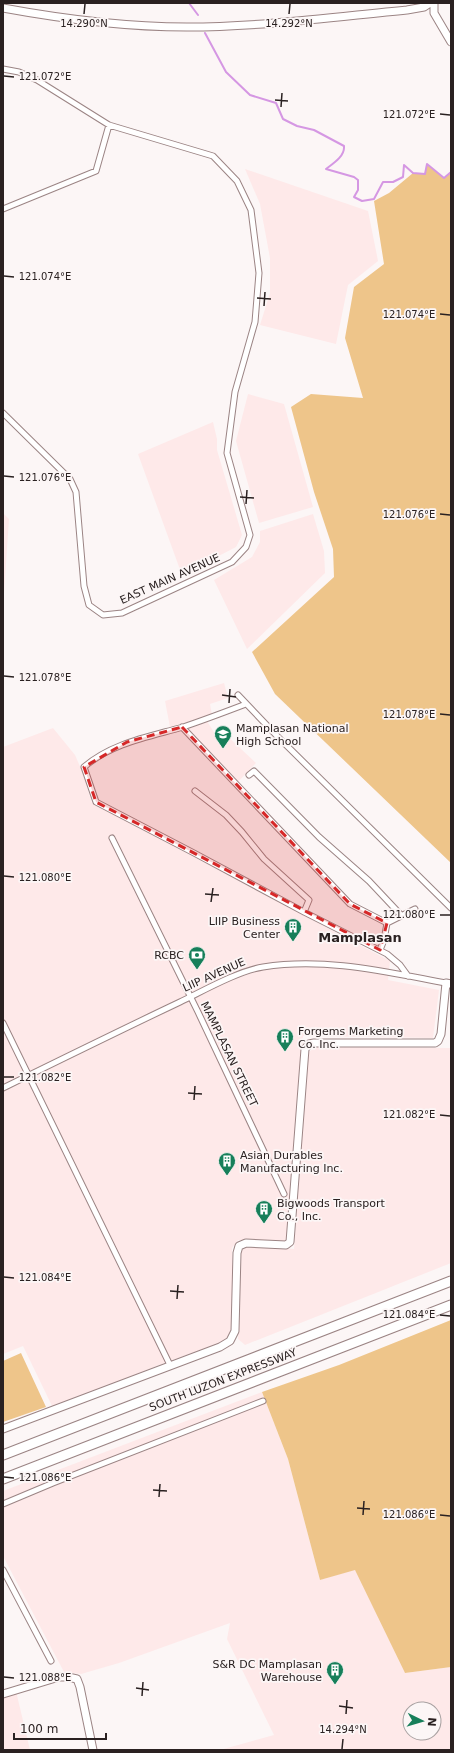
<svg xmlns="http://www.w3.org/2000/svg" width="454" height="1753" font-family="'DejaVu Sans',sans-serif">
  <style>
    .built { fill: #fee9e9; fill-rule: evenodd }
    .green { fill: #eec58a }
    .lines { fill: none; stroke-linecap: round; stroke-linejoin: round }
    .stream { stroke: #d597e3; stroke-width: 2 }
    .street-casing { stroke: #9b8484; stroke-width: 7 }
    .secondary-casing { stroke: #9b8484; stroke-width: 9 }
    .highway-casing { stroke: #9b8484; stroke-width: 11 }
    .street { stroke: #fff; stroke-width: 5 }
    .secondary { stroke: #fff; stroke-width: 7 }
    .highway { stroke: #fff; stroke-width: 9 }
    .marked { fill: #d62828; fill-opacity: 0.2; stroke: #d62828; stroke-width: 3; stroke-dasharray: 8 5; stroke-linejoin: round }
    .ticks { fill: none; stroke: #2a2121; stroke-width: 1.5 }
    .labels { text-anchor: middle; dominant-baseline: central; stroke-width: 3.5; stroke-linejoin: round; paint-order: stroke }
    .street-label { font-size: 11px; fill: #2a2121; stroke: #fcf6f6 }
    .poi-label { font-size: 11px; fill: #2a2121; stroke: #fcf6f6; text-anchor: start }
    .quarter-label { font-size: 13px; font-weight: bold; fill: #2a2121; stroke: #fcf6f6 }
    .ticks-label { font-size: 10px; text-anchor: middle; fill: #2a2121; stroke: #fcf6f6; stroke-width: 3.5; stroke-linejoin: round; paint-order: stroke }
  </style>
  <rect width="100%" height="100%" fill="#fcf6f6"/>
  <path class="built" d="M245,169L368,211L378,261L348,285L336,344L260,325L270,293V258L260,204Z
    M248,394L284,404L313,507L259,523L236,441Z
    M213,422L217,439V450L242,535L236,547L182,575L138,454Z
    M3,513L9,519L3,608Z
    M313,514L324,551L325,573L247,649L214,580L252,557L260,542V531Z
    M224,683L228,698L210,704L212,715L170,727L165,701Z
    M207,721L215,734L223,732L256,763L237,783L186,728Z
    M53,728L75,755L82,771L92,803L390,961L388,980L439,990L433,1038L303,1036L287,1242L238,1240L232,1248V1331L226,1341L164,1363L53,1408L23,1346L3,1354V747Z
    M451,1026V1263L245,1345L238,1339L240,1253L245,1246L294,1249L308,1052L317,1047L450,1048Z
    M262,1392L288,1459L320,1580L355,1569L405,1673L451,1667V1750H220L274,1735L227,1639L230,1623L119,1663L81,1674L64,1672L3,1556V1491ZM410,1709H434V1733H410Z
    M15,1687L30,1750H3V1691Z"/>
  <path class="green" d="M427,164L444,178L451,172V863L275,694L252,652L334,577L333,549L314,492L291,407L311,394L363,398L345,338L354,287L384,264L374,201L389,193L413,173L425,174Z
    M451,1320V1667L405,1673L355,1570L320,1580L288,1459L262,1392L339,1365Z
    M21,1353L46,1407L3,1422V1361Z"/>
  <g class="lines">
    <path class="stream" d="M189,3L198,15
      M205,33L226,72L250,95L276,103L283,119L297,126L314,130L344,146C345,156 334,163 326,169L354,177L358,180V190L354,197L362,201L374,199L383,182H393L403,177L404,165L413,173L425,174L427,164L444,178L451,172"/>
    <g class="street-casing">
      <path id="street" d="M3,69L19,72L37,80L109,125L213,156L237,181L251,210L259,273L255,322L235,392L227,453L250,535L246,547L232,562L122,613L103,615L89,605L84,586L76,492L70,479L3,413
        M3,209L96,171L109,125
        M238,695L278,737L451,908
        M246,704C225,712 204,720 183,727C148,737 112,743 84,767L96,802L194,853L304,912L387,954L400,965L408,976
        M182,727L350,904L387,923
        M249,775L254,771L319,837L369,881L401,915
        M195,791L226,815L242,832L264,859L309,900L304,912
        M112,838L198,1012L284,1194
        M387,923L415,909
        M380,950L384,940L387,923
        M3,1023L170,1365
        M3,1088C62,1059 121,1030 180,1002C203,991 238,971 263,967C325,957 386,972 446,983
        M3,1504L53,1483L263,1401
        M3,1570L51,1661"/>
    </g>
    <g class="secondary-casing">
      <path id="secondary" d="M434,3V13L451,42
        M3,8C63,19 126,27 187,27C260,27 334,17 407,10L424,7L430,3
        M3,1429L220,1347L230,1341L235,1331L237,1253L239,1246L246,1243L286,1245L290,1242L305,1049L309,1044L314,1043H435L438,1041L441,1034L446,983L451,984
        M3,1694L59,1677H68L77,1679L80,1687L93,1750"/>
    </g>
    <g class="highway-casing">
      <path id="highway" d="M3,1455L451,1281
        M3,1479L451,1305"/>
    </g>
    <use href="#street" class="street"/>
    <use href="#secondary" class="secondary"/>
    <use href="#highway" class="highway"/>
  </g>
  <path class="marked" d="M182,727L350,904L387,923L380,950L96,802L84,767L127,742Z"/>
  <path class="ticks" d="M84,14L85,4M289,14L290,4M4,76L14,77M275,100L288,101M281,107L282,93M440,114L450,115M4,276L14,277M257,298L271,299M264,306L265,292M440,314L450,315M4,476L14,477M240,497L254,498M246,504L247,490M440,514L450,515M4,676L14,677M222,695L236,697M229,703L230,689M440,714L450,715M4,876L14,877M205,894L219,895M211,902L213,888M440,915H450M4,1077H14M188,1093L202,1094M194,1100L195,1086M440,1115L450,1116M4,1277L14,1278M170,1291L184,1292M177,1299L178,1285M440,1315L450,1316M4,1477L14,1478M153,1490L167,1491M159,1497L160,1484M357,1508L370,1509M363,1515L364,1501M440,1515L450,1516M4,1677L14,1678M136,1688L149,1690M142,1696L143,1682M339,1706L353,1708M346,1714L347,1700M342,1749L343,1739"/>
  <defs>
    <g id="school-pin" transform="scale(0.9)"><path d="M0 17L-7.5 6A9.5 9.5 0 1 1 7.5 6Z" fill="#177f5a" stroke="#fcf6f6"/><path d="M0-5L7-2L0 1L-7-2ZM-4 1L0 2.5L4 1V4Q0 6-4 4Z" fill="#fff"/></g>
    <g id="building-pin" transform="scale(0.9)"><path d="M0 17L-7.5 6A9.5 9.5 0 1 1 7.5 6Z" fill="#177f5a" stroke="#fcf6f6"/><path d="M-4-6H4V6H1V3H-1V6H-4ZM-2.5-4.3h1.7v1.8h-1.7ZM.8-4.3h1.7v1.8H.8ZM-2.5-1h1.7V.8h-1.7ZM.8-1h1.7V.8H.8Z" fill="#fff"/></g>
    <g id="bank-pin" transform="scale(0.9)"><path d="M0 17L-7.5 6A9.5 9.5 0 1 1 7.5 6Z" fill="#177f5a" stroke="#fcf6f6"/><path d="M-6-4H6V4H-6ZM0-2.3a2.3 2.3 0 1 0 0 4.6a2.3 2.3 0 1 0 0-4.6Z" fill="#fff"/></g>
  </defs>
  <g fill-rule="evenodd">
    <use href="#school-pin" x="223" y="734"/>
    <use href="#building-pin" x="293" y="927"/>
    <use href="#bank-pin" x="197" y="955"/>
    <use href="#building-pin" x="285" y="1037"/>
    <use href="#building-pin" x="227" y="1161"/>
    <use href="#building-pin" x="264" y="1209"/>
    <use href="#building-pin" x="335" y="1670"/>
  </g>
  <g class="labels">
    <g class="street-label">
      <text transform="translate(170 579) rotate(-24)">EAST MAIN AVENUE</text>
      <text transform="translate(214 975) rotate(-24)">LIIP AVENUE</text>
      <text transform="translate(229 1054) rotate(64)">MAMPLASAN STREET</text>
      <text transform="translate(223 1380) rotate(-21)">SOUTH LUZON EXPRESSWAY</text>
    </g>
    <g class="poi-label">
      <text x="236" y="728">Mamplasan National<tspan x="236" dy="13">High School</tspan></text>
      <text x="280" y="921" text-anchor="end">LIIP Business<tspan x="280" dy="13">Center</tspan></text>
      <text x="184" y="955" text-anchor="end">RCBC</text>
      <text x="298" y="1031">Forgems Marketing<tspan x="298" dy="13">Co. Inc.</tspan></text>
      <text x="240" y="1155">Asian Durables<tspan x="240" dy="13">Manufacturing Inc.</tspan></text>
      <text x="277" y="1203">Bigwoods Transport<tspan x="277" dy="13">Co., Inc.</tspan></text>
      <text x="322" y="1664" text-anchor="end">S&amp;R DC Mamplasan<tspan x="322" dy="13">Warehouse</tspan></text>
    </g>
    <g class="quarter-label">
      <text x="360" y="937">Mamplasan</text>
    </g>
  </g>
  <g class="ticks-label">
    <text x="84" y="27">14.290°N</text>
    <text x="289" y="27">14.292°N</text>
    <text x="45" y="80">121.072°E</text>
    <text x="409" y="118">121.072°E</text>
    <text x="45" y="280">121.074°E</text>
    <text x="409" y="318">121.074°E</text>
    <text x="45" y="481">121.076°E</text>
    <text x="409" y="518">121.076°E</text>
    <text x="45" y="681">121.078°E</text>
    <text x="409" y="718">121.078°E</text>
    <text x="45" y="881">121.080°E</text>
    <text x="409" y="918">121.080°E</text>
    <text x="45" y="1081">121.082°E</text>
    <text x="409" y="1118">121.082°E</text>
    <text x="45" y="1281">121.084°E</text>
    <text x="409" y="1318">121.084°E</text>
    <text x="45" y="1481">121.086°E</text>
    <text x="409" y="1518">121.086°E</text>
    <text x="45" y="1681">121.088°E</text>
    <text x="343" y="1733">14.294°N</text>
  </g>
  <rect width="454" height="1753" fill="none" stroke="#2a2121" stroke-width="8"/>
  <g transform="translate(422 1721) rotate(95)"><circle r="19" fill="#fcf6f6" stroke="#a8a1a1"/>
  <path d="M0-3L7 15L0 10L-7 15Z" fill="#177f5a"/>
  <text y="-6" font-size="11" font-weight="bold" text-anchor="middle" fill="#2a2121">N</text>
  </g>
  <path d="M14 1733v6h92v-6" fill="none" stroke="#2a2121" stroke-width="2"/>
  <text x="20" y="1733" font-size="12" fill="#2a2121" stroke="#fcf6f6" stroke-width="3" paint-order="stroke">100 m</text>
</svg>
